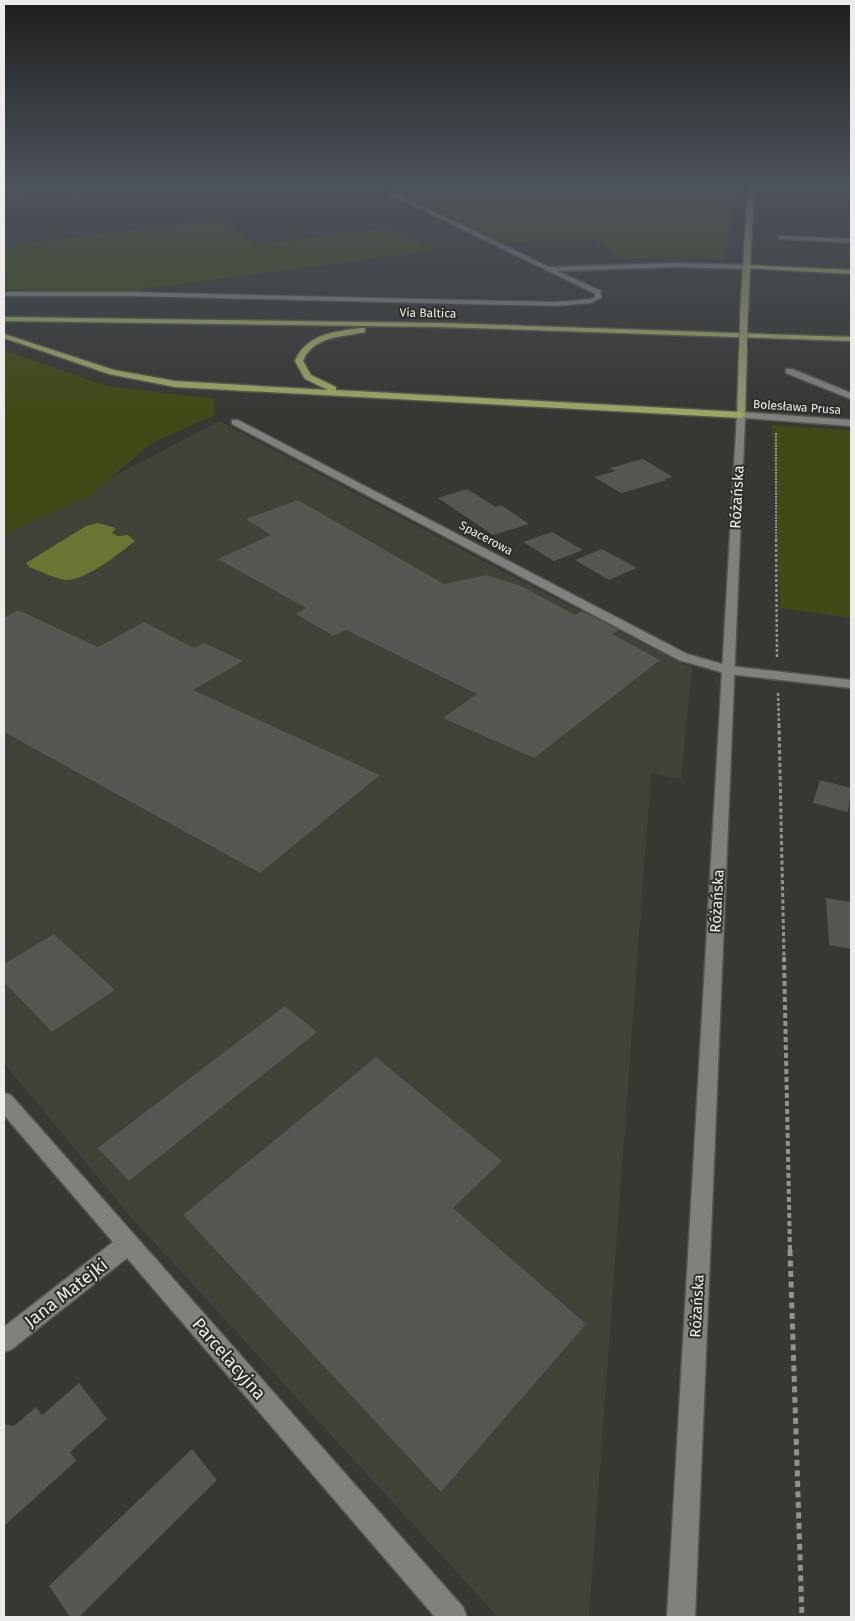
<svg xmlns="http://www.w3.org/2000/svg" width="855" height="1621" font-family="'Fira Sans',sans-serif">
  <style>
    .built { fill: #414238 }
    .green { fill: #434916 }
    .water { fill: #6b7430 }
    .building { fill: #565652 }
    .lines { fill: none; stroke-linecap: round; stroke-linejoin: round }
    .lane-casing { stroke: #545451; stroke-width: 2 }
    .street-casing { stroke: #545451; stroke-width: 3 }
    .secondary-casing { stroke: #545451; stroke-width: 3 }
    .primary-casing { stroke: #545451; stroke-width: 3 }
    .highway-casing { stroke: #545451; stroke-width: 3 }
    .path-far4 { stroke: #929390; stroke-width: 2; stroke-dasharray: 2 1; stroke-linecap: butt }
    .path-far3 { stroke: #929390; stroke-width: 2.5; stroke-dasharray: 3 2; stroke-linecap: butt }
    .path-far2 { stroke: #929390; stroke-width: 3; stroke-dasharray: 4 2.5; stroke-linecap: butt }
    .path-far1 { stroke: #929390; stroke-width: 4; stroke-dasharray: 5 3; stroke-linecap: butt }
    .path { stroke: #929390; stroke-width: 5; stroke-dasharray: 6 4.5; stroke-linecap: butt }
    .lane { fill: #80817d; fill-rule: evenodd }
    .street { fill: #80817d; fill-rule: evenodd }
    .secondary { fill: #80817d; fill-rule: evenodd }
    .primary { fill: #91976d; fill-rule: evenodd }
    .highway { fill: #9ca662; fill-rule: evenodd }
    .primary-bridge-casing { stroke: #545451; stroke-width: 9; stroke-linecap: butt }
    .primary-bridge { stroke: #91976d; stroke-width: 8 }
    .labels { text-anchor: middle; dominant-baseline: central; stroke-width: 4; stroke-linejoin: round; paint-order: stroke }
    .far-street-label { font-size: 12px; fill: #ececea; stroke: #2d2e2a }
    .street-label { font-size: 15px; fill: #ececea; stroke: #2d2e2a }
    .near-street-label { font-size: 18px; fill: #ececea; stroke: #2d2e2a }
  </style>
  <rect width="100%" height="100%" fill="#373834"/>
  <path class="built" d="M219,421L500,570L692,668L681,779L651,773L589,1617H498L129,1215L4,1063V534Z"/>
  <path class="green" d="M388,185H738L725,258H625L591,239L498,243Z
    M88,192L104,194L72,201L4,205V194L59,197Z
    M220,219L257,245L387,228L438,250L127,291L4,290V246Z
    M4,350L107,386L214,399L215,415L152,443L88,497L4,534Z
    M772,425L851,430V618L780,608Z"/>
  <path class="water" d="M98,523L116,528L112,533L118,536L128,535L135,541C120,553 85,581 66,580C55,579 40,571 29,567L26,563L86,526Z"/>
  <path class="building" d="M643,459L673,477L664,479L667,480L621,493L594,477L616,471L610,468Z
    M467,489L496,507L501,505L529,524L493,535L438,498Z
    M298,500L444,584L487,575L521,586L575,615L582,611L619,630L612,634L660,660L534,758L443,718L477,694L346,630L333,636L296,614L306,608L218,559L271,535L246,519Z
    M552,532L583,550L554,561L523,542Z
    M602,549L637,568L609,580L575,560Z
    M18,610L98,647L144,622L194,648L204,643L243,661L193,690L380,775L260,873L4,732V618Z
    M820,780L851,788L848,812L813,803Z
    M826,898L851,902V949L829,945Z
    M54,934L115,990L52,1032L4,982V964Z
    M285,1006L317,1032L129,1181L98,1148Z
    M376,1057L502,1161L453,1208L586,1324L441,1492L183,1215Z
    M79,1383L107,1419L70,1452L76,1461L4,1526V1424L14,1426L36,1407L42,1415Z
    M192,1449L217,1480L79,1617H70L49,1586Z"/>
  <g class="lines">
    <g class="lane-casing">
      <path id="lane" d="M780,236L851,239V243L778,239Z
        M598,291L601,293V298L591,303L556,306L131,296H4V292H131L556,302L590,299L595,297V293Z"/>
    </g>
    <g class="street-casing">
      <path id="street" d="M371,185H378L549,267L676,263L746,265L749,267L746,269L676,267L557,271L601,291L598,295Z
        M786,369H792L851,393V399L786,373Z
        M232,420H238L687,654L729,666L851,680V688L728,674L679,660L232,424Z
        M4,1093L11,1095L463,1607L467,1617H435L127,1258L12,1349L4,1352V1327L113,1242L4,1115Z"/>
    </g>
    <g class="secondary-casing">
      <path id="secondary" d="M741,412L851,420V426L745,418L695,1617H667L737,415Z"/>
    </g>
    <g class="primary-casing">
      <path id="primary" d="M748,185H754L748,314L744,316L740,314Z
        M743,347L747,349L745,415L741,418L737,415L739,349Z"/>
    </g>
    <g class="highway-casing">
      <path id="highway" d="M746,265L851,270V274L744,268Z
        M4,317L441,323L851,337V341L441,327L4,321Z
        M362,328H365V332C342,337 313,336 303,361L311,375L336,387V390L741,412L745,415L741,418L175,387L109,374L4,338V334L114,370L175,381L328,390L305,379L295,361C306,334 336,331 362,328Z"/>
    </g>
    <path class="path-far4" d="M776,433V540"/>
    <path class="path-far3" d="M776,539L777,657
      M778,693L779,725"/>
    <path class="path-far2" d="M779,724L784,958"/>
    <path class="path-far1" d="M784,957L790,1251"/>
    <path class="path" d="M790,1250L802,1617"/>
    <use href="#lane" class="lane"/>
    <use href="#street" class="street"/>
    <use href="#secondary" class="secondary"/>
    <use href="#primary" class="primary"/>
    <use href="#highway" class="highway"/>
    <g class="primary-bridge-casing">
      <path id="primary-bridge" d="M743,349L744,314"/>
    </g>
    <use href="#primary-bridge" class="primary-bridge"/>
  </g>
  <linearGradient id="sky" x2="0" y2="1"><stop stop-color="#1e1f1d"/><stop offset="0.45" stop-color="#4d535c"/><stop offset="1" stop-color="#4d535c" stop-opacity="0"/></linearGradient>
  <rect width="855" height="412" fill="url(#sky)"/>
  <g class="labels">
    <g class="far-street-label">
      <text transform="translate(428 313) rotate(1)">Via Baltica</text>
      <text transform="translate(797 407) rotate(4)">Bolesława Prusa</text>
      <text transform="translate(486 538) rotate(28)">Spacerowa</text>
    </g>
    <g class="street-label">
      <text transform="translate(737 497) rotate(-87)">Różańska</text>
      <text transform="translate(717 901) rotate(-87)">Różańska</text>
      <text transform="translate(697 1306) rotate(-87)">Różańska</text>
    </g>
    <g class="near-street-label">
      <text transform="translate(66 1293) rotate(-38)">Jana Matejki</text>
      <text transform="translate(229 1359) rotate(49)">Parcelacyjna</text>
    </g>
  </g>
  <rect width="855" height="1621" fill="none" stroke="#ececea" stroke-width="10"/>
</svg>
